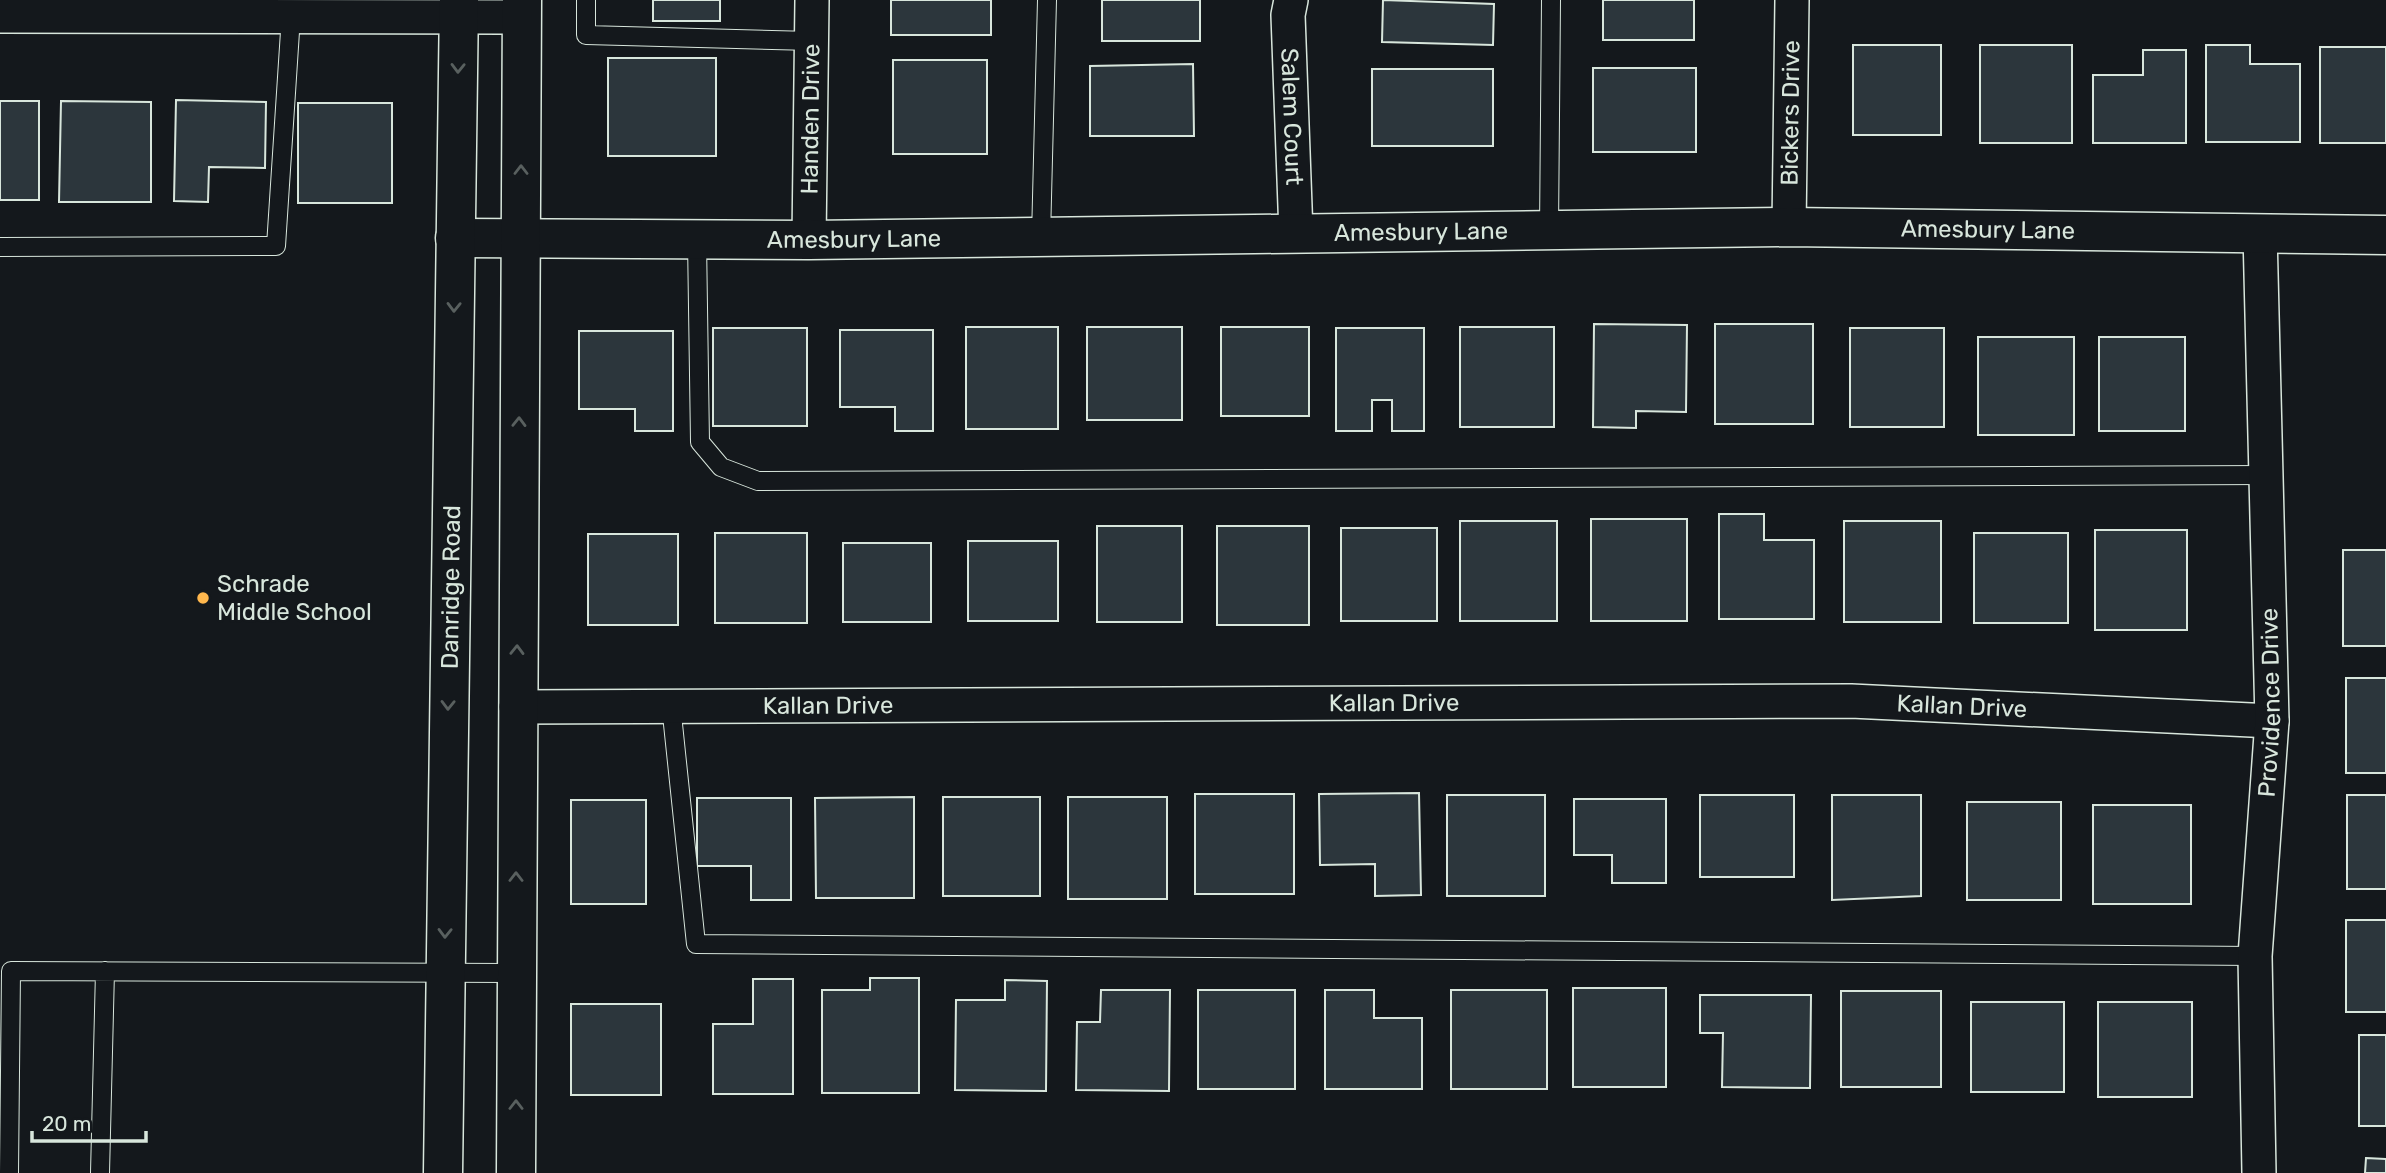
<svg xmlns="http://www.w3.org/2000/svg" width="2386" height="1173" font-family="Rubik,sans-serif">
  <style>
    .building { fill: #2c363c; stroke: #d8e6dc; stroke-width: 2 }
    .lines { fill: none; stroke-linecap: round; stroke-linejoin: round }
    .lane-casing { stroke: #d8e6dc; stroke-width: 20 }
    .street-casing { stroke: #d8e6dc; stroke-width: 36 }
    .secondary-casing { stroke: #d8e6dc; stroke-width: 41 }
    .lane { stroke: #14181c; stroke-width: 18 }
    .street { stroke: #14181c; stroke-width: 33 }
    .secondary { stroke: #14181c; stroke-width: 38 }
    .oneway { stroke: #59605f }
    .poi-dot { fill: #ffb74d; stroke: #14181c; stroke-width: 2.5 }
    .labels { text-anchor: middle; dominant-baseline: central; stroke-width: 5; stroke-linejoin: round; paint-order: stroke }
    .street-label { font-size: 24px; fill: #d8e6dc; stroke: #14181c }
    .poi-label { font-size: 24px; fill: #d8e6dc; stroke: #14181c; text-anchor: start }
  </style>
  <rect width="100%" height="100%" fill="#14181c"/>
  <path class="building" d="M653,0H720V21H653Z
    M891,0H991V35H891Z
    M1102,0H1200V41H1102Z
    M1383,0L1494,4L1493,45L1382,42Z
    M1603,0H1694V40H1603Z
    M1853,45H1941V135H1853Z
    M1980,45H2072V143H1980Z
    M2206,45H2250V64H2300V142H2206Z
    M2320,47H2386V143H2320Z
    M2143,50H2186V143H2093V75H2143Z
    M608,58H716V156H608Z
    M893,60H987V154H893Z
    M1193,64L1194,136H1090V66Z
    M1593,68H1696V152H1593Z
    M1372,69H1493V146H1372Z
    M176,100L266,102L265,168L209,167L208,202L174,201Z
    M0,101H39V200H0Z
    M61,101L151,102V202H59Z
    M298,103H392V203H298Z
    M1594,324L1687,325L1686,412L1636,411V428L1593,427Z
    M1715,324H1813V424H1715Z
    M966,327H1058V429H966Z
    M1087,327H1182V420H1087Z
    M1221,327H1309V416H1221Z
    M1460,327H1554V427H1460Z
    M713,328H807V426H713Z
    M1336,328H1424V431H1392V400H1372V431H1336Z
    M1850,328H1944V427H1850Z
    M840,330H933V431H895V407H840Z
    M579,331H673V431H635V409H579Z
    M1978,337H2074V435H1978Z
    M2099,337H2185V431H2099Z
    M1719,514H1764V540H1814V619H1719Z
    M1591,519H1687V621H1591Z
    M1460,521H1557V621H1460Z
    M1844,521H1941V622H1844Z
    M1097,526H1182V622H1097Z
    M1217,526H1309V625H1217Z
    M1341,528H1437V621H1341Z
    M2095,530H2187V630H2095Z
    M715,533H807V623H715Z
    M1974,533H2068V623H1974Z
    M588,534H678V625H588Z
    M968,541H1058V621H968Z
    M843,543H931V622H843Z
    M2343,550H2386V646H2343Z
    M2346,678H2386V773H2346Z
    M1419,793L1421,895L1375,896V864L1320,865L1319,794Z
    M1195,794H1294V894H1195Z
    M1447,795H1545V896H1447Z
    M1700,795H1794V877H1700Z
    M1832,795H1921V896L1832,900Z
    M2347,795H2386V889H2347Z
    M914,797V898H816L815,798Z
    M943,797H1040V896H943Z
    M1068,797H1167V899H1068Z
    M697,798H791V900H751V866H697Z
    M1574,799H1666V883H1612V855H1574Z
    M571,800H646V904H571Z
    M1967,802H2061V900H1967Z
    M2093,805H2191V904H2093Z
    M2346,920H2386V1012H2346Z
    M870,978H919V1093H822V990H870Z
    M753,979H793V1094H713V1024H753Z
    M1005,980L1047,981L1046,1091L955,1090L956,1000H1005Z
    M1573,988H1666V1087H1573Z
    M1101,990H1170L1169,1091L1076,1090L1077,1022H1100Z
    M1198,990H1295V1089H1198Z
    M1325,990H1374V1018H1422V1089H1325Z
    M1451,990H1547V1089H1451Z
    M1841,991H1941V1087H1841Z
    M1700,995H1811L1810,1088L1722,1087L1723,1033H1700Z
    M1971,1002H2064V1092H1971Z
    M2098,1002H2192V1097H2098Z
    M571,1004H661V1095H571Z
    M2359,1035H2386V1126H2359Z
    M2366,1158L2386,1159V1173H2365Z"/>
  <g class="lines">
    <g class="lane-casing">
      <path id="lane" d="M586,0V35L812,41
        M1549,230L1551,0
        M1041,237L1047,0
        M697,240L700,442L721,467L758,481L2266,475
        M0,247L276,246L291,16
        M671,705L696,944L2255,956
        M9,1173L11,971L516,973
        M100,1173L105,971"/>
    </g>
    <g class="street-casing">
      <g id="street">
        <path id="s1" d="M1291,0L1288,15L1296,234"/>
        <path d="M0,16L521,17"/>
        <path id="s2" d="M1789,227L1792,0"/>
        <path id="s3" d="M809,240L812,0"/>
        <path id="s4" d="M516,707L1851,701L2272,721"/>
        <path id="s5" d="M2259,1173L2255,956L2272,721L2260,233"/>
      </g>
    </g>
    <g class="secondary-casing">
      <g id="secondary">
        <path id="s6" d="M455,238L809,240L1789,227L2386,235"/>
        <path id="s7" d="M443,1173L459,0"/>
        <path d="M516,1173L522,0"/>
      </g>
    </g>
    <use href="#lane" class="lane"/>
    <use href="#street" class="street"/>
    <use href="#secondary" class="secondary"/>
  </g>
  <defs><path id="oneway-chevron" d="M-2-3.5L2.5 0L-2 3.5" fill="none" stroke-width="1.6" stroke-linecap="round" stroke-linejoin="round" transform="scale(1.75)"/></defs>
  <g class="oneway">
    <use href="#oneway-chevron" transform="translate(458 68) rotate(91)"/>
    <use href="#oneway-chevron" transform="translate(521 170) rotate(-90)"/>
    <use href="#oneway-chevron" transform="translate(454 307) rotate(91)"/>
    <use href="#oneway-chevron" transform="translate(519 422) rotate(-89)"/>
    <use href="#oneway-chevron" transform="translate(517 650) rotate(-89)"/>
    <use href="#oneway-chevron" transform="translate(448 705) rotate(91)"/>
    <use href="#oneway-chevron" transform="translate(516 877) rotate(-90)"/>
    <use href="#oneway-chevron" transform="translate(445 933) rotate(91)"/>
    <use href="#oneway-chevron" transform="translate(516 1105) rotate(-90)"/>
  </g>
  <circle class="poi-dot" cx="203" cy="598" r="7"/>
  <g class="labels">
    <g class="street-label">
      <text stroke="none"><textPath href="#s2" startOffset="114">Bickers Drive</textPath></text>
      <text stroke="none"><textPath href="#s1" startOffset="117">Salem Court</textPath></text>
      <text stroke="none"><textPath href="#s3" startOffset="121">Handen Drive</textPath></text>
      <text stroke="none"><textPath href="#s6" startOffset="1533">Amesbury Lane</textPath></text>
      <text stroke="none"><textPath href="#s6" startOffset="966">Amesbury Lane</textPath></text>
      <text stroke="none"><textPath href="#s6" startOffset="399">Amesbury Lane</textPath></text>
      <text stroke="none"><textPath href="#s7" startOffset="586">Danridge Road</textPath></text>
      <text stroke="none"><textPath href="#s4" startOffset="878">Kallan Drive</textPath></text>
      <text stroke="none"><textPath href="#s5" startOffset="471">Providence Drive</textPath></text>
      <text stroke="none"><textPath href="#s4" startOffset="312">Kallan Drive</textPath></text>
      <text stroke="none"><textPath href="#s4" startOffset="1446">Kallan Drive</textPath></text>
    </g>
    <g class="poi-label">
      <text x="217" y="584">Schrade<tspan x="217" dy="28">Middle School</tspan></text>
    </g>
  </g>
  <path d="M32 1131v10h114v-10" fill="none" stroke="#d8e6dc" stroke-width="3.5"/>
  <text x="42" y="1131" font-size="21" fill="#d8e6dc" stroke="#14181c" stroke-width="5" paint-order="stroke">20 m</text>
</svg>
